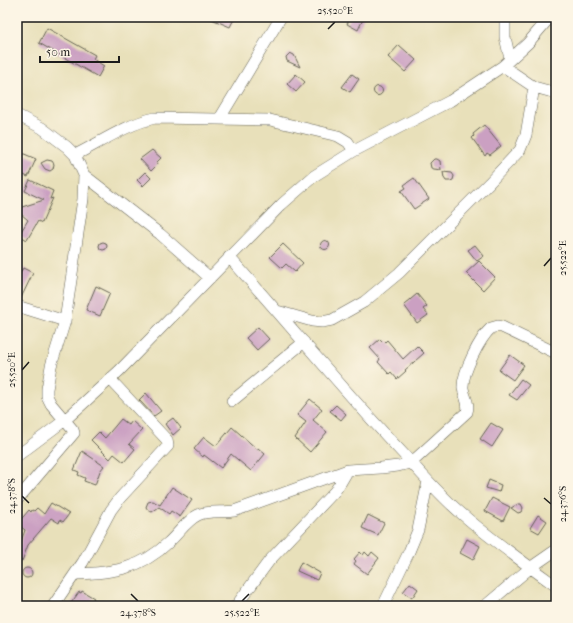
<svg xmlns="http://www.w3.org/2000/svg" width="573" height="623" font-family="'IM FELL French Canon',serif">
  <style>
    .building { fill: #cba0c2 }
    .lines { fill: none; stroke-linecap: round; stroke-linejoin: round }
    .minor-casing { stroke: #636153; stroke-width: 12 }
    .minor { stroke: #fff; stroke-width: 11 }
    .ticks { fill: none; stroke: #1c1c1c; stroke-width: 1.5 }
    .neatline { fill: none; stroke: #1c1c1c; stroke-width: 1.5 }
    .ticks-label { font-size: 10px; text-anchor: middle; fill: #1c1c1c }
  </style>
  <rect width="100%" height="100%" fill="#fcf5e5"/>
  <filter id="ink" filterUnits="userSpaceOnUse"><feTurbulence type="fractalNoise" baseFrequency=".025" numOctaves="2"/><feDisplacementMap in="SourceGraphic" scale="8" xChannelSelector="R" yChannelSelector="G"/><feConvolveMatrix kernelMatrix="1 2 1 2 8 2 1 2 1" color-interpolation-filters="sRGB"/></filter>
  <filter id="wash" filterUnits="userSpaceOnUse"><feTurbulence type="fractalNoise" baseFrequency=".012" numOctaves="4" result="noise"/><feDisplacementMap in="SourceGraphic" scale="16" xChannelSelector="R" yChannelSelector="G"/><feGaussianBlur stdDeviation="0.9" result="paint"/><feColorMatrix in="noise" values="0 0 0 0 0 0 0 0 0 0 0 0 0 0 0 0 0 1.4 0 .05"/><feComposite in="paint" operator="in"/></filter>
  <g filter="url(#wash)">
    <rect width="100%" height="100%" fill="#e8e0ba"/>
    <g id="blocks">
      <path class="building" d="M207,17H235L230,27Z
        M351,17H364L358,30L347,24Z
        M47,28L95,55L93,59L104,66L98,77L39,43Z
        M399,45L416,60L405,72L388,57Z
        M290,53L294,55L300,67L287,61L286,57Z
        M296,74L305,82L296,92L287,84Z
        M352,74L359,79L350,92L342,87Z
        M373.5 91a4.5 4.5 0 1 1 9 0a4.5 4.5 0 1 1-9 0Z
        M484,125L501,146L490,155L487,153L485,156L472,138L474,136L473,134Z
        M152,150L161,158L157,162L158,164L151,171L140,159Z
        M22,153L36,159L28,177L17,172V165Z
        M434,159H437L440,161L441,170L434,169L431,168L430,163Z
        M47,160L52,161L54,164L53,169L50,171L45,169L41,163Z
        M145,172L151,178L143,186L137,180Z
        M443,172L452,173L454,176L453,180L450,181H446L444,178Z
        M414,178L429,199L414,209L401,191L406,188L404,185Z
        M30,180L53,191L50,199L53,198L42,223L38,221L27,240L19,235L28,220L21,214L20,210L22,207L44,200L25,191Z
        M320.5 245a4.5 4.5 0 1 1 9 0a4.5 4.5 0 1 1-9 0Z
        M99 246a4 4 0 1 1 8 0a4 4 0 1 1-8 0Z
        M283,244L303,263L295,272L286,264L282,268L270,257Z
        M475,245L484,256L477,261L468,250Z
        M479,261L495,277L483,290L466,273Z
        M23,268L33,273L20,300L17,299V279Z
        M96,286L110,293L100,316L86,310Z
        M417,294L427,306L423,309L428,315L417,323L404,305Z
        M258,327L269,339L257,350L246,338Z
        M380,339L384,343L387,340L403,359L417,346L424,353L405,370L406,371L397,379L391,372L389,374L378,362L380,359L370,348Z
        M510,355L524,365L513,380L499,370Z
        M521,379L529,385L517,400L509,395Z
        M146,393L161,411L154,416L139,400Z
        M310,399L322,409L313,420L327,432L310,452L295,438L306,422L297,415Z
        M336,405L346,414L341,420L330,411Z
        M173,418L181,428L173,435L165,424Z
        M121,419L129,425L132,421L142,430L129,444L135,449L124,462L114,454L110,459L91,440L99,432L105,438Z
        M491,423L503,430L492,447L480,439Z
        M232,427L258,450V448L265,454L251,471L231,454L221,468L204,455L203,457L194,449L204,437L216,446Z
        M82,451L104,466L100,471L95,485L84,481L85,478L78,475L79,472L74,470Z
        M489,480L501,485L499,492L486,488Z
        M172,487L192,500L180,517L171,511L169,514L159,507L152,512L148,510L146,507L148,502L153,501L160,505Z
        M492,498L510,507L503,521L485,511Z
        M51,503L69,514L63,522L60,520L59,523L51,518L28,545L22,561L17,559V553L25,530L17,524L29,510L31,512L32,510L34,511L37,508L44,514Z
        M518,504H521L523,508L521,512L518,513L511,508Z
        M368,515L384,523L378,535L362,528Z
        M538,515L547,521L539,533L530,528Z
        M467,539L480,546L473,560L460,553Z
        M360,552L363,555L365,552L369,556L372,552L379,558L367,574L354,564L356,561L354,559Z
        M301,562L320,573L317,580L297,571Z
        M22 573a5 5 0 1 1 10 0a5 5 0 1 1-10 0Z
        M410,583L418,589L412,598L403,592Z
        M82,591L94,598L89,606H69L79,592L81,593Z"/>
    </g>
  </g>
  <g filter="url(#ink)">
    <use href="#blocks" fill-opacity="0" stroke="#636153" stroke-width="1"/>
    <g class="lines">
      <g class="minor-casing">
        <path id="minor" d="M505,17V37L510,59
          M503,66L534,87L556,93
          M17,115L42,128L67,147L75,155L84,175L83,199L65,321L51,366L47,389V396L51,404L73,430L74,433L17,500
          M220,118L281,17
          M75,155C101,142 127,124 155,118L270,120L338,136L348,142L354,151
          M84,175L160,234L210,278
          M229,257C285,319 338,384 395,445C417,468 438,494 462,514C492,540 524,563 556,586
          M17,306L65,321
          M277,311L312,321L322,322L332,320L364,302L399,273L489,183L520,150L526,135L534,87
          M232,401L304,342
          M17,456L65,420L119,371L281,205L314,176L354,151L450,101L503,66L528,43L550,17
          M76,574C113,573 141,569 169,542C178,534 187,520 198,515C209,510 222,513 234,511L348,470L381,468L398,466L411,463L467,412C470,403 464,397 463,388C462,373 480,338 491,328L498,326L502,327L556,353
          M53,606L83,562L111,510L120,498L168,446L167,440L110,379
          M236,606L269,561L335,491L341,482L348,470
          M383,606L408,554L418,530L428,481
          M485,606L530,568L556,550"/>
      </g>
      <use href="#minor" class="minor"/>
    </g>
  </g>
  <path class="ticks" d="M328,29L335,22M544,266L551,258M22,370L29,362M22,496L29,503M544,498L551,504M131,594L138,601M242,601L249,594"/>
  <rect width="573" height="623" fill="none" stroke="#fcf5e5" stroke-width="44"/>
  <path d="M40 56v6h79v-6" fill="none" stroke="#1c1c1c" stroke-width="2"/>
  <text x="46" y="56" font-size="12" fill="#1c1c1c" stroke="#fcf5e5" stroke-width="3" paint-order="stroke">50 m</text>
  <rect x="22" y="22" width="529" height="579" class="neatline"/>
  <g class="ticks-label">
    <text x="335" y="14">25.520°E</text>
    <text transform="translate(562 258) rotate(-90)" y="4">25.522°E</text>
    <text transform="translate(11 370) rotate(-90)" y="4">25.520°E</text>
    <text transform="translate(11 496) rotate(-90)" y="4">24.378°S</text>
    <text transform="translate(562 504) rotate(-90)" y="4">24.376°S</text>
    <text x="138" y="616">24.378°S</text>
    <text x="242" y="616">25.522°E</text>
  </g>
</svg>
